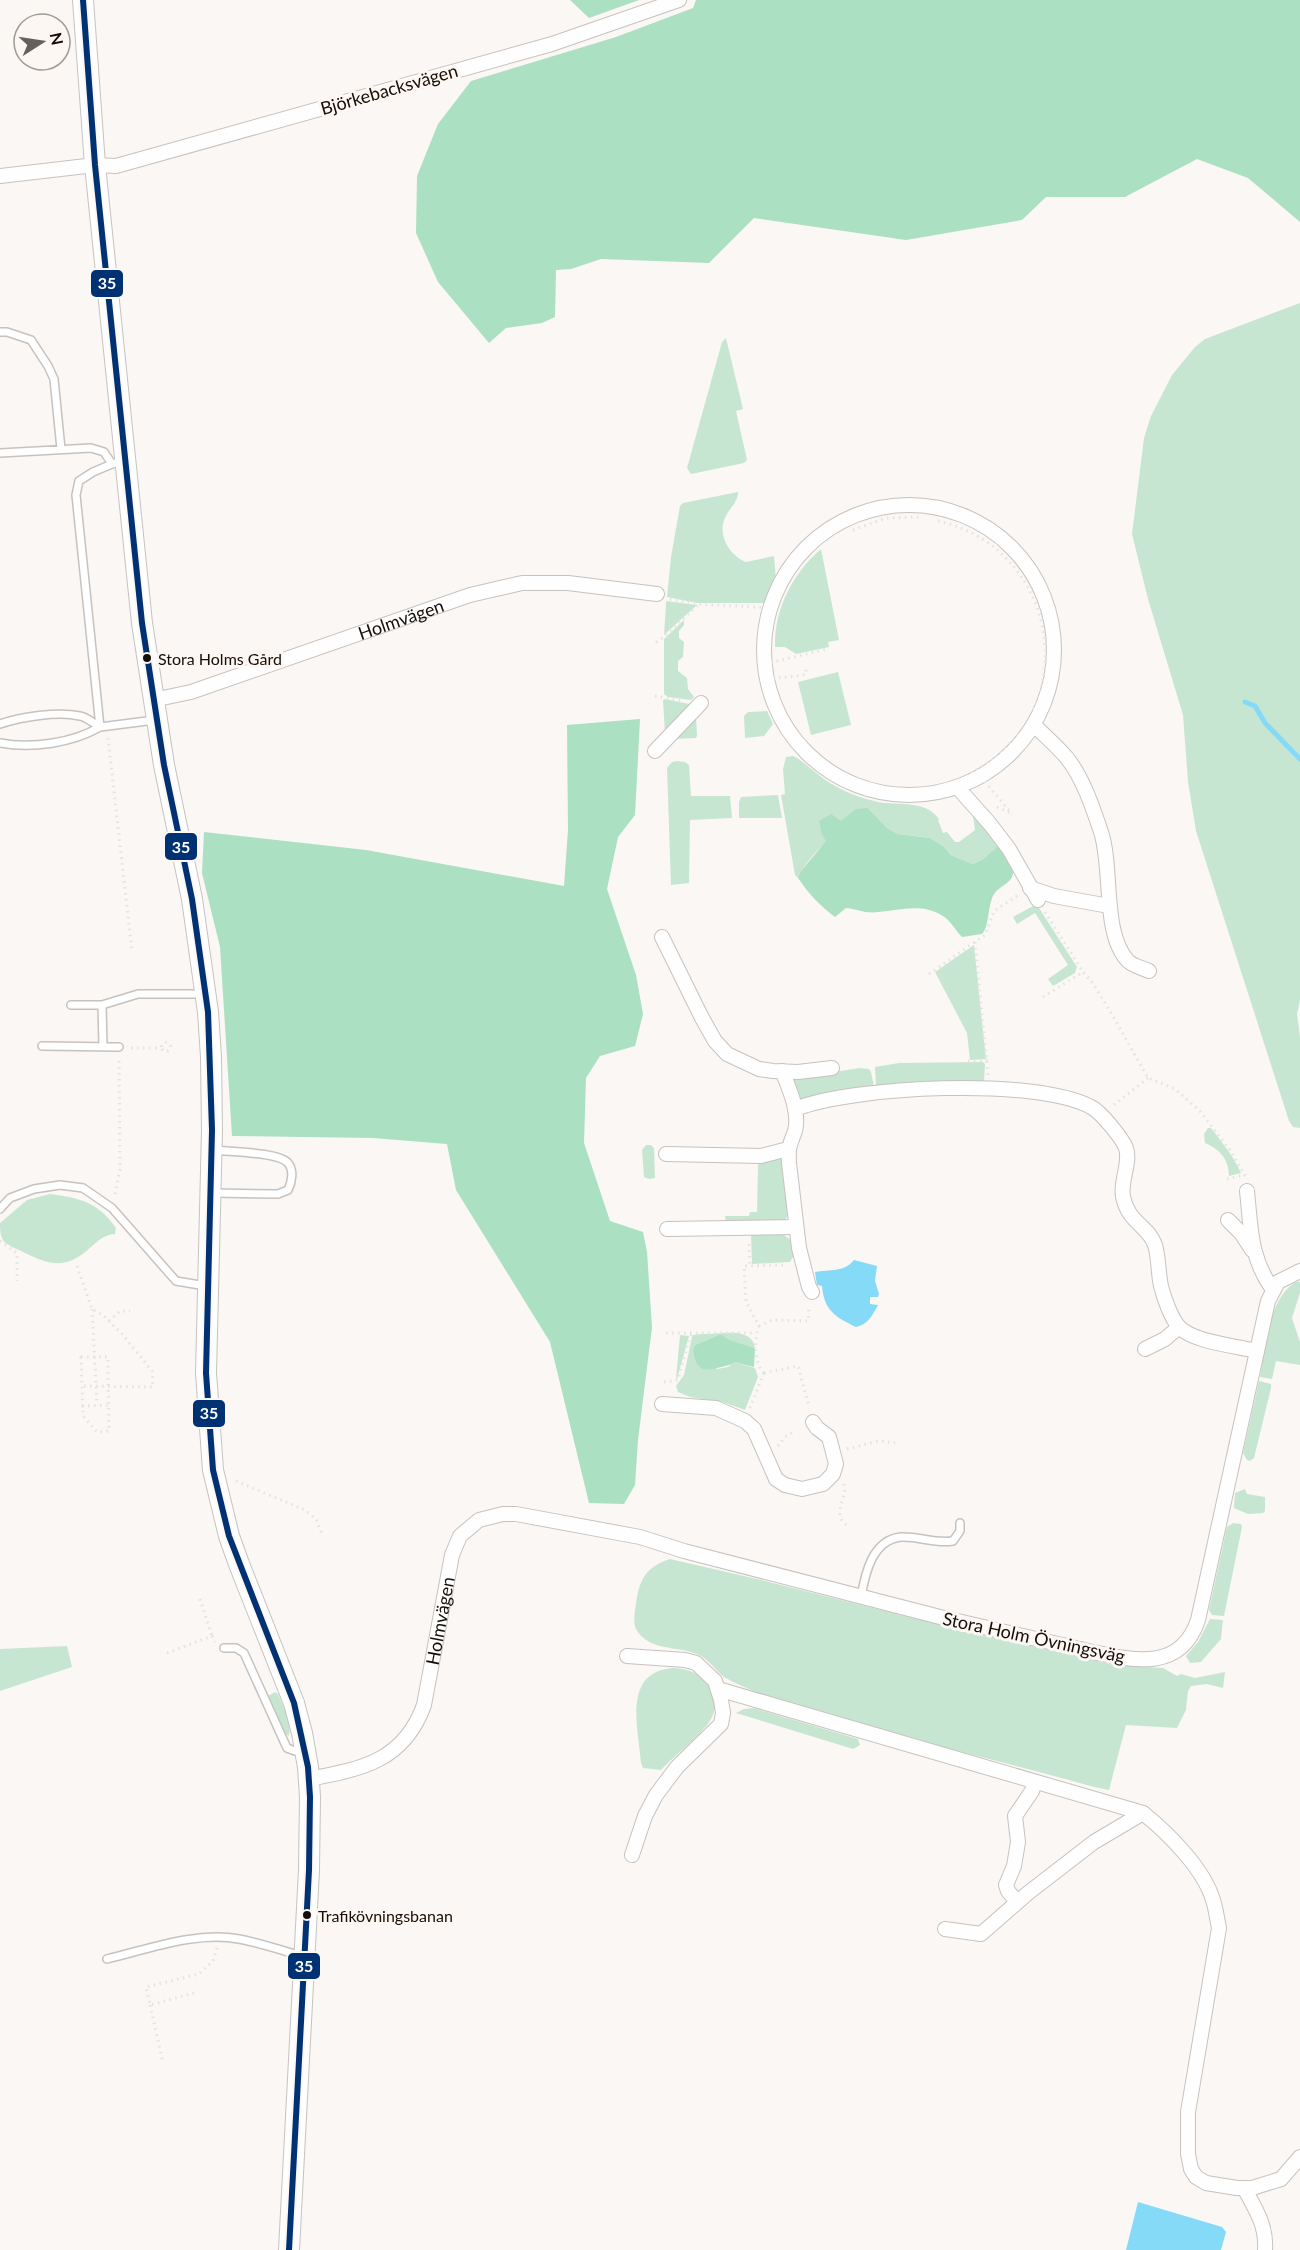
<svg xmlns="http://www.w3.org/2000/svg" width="1300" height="2250" font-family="Lato,sans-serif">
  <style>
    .green { fill: #c7e6d2 }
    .forest { fill: #abe0c2 }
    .water { fill: #85daf8 }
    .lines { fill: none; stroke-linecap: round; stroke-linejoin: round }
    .stream { stroke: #85daf8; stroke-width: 5 }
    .lane-casing { stroke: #c7c2be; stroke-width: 10 }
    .street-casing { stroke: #c7c2be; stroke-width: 16 }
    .secondary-casing { stroke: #c7c2be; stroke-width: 22 }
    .path { stroke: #e4e3e1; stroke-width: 3; stroke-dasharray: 1.5 4.5; stroke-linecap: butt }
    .lane { stroke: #fefefe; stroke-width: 7 }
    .street { stroke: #fefefe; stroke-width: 14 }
    .secondary { stroke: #fefefe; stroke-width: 20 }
    .bus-1-casing { stroke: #fcf7f3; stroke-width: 10 }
    .bus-1 { stroke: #003273; stroke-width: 6 }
    .bus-dot { fill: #160e08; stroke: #fcf7f3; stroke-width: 2 }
    .labels { text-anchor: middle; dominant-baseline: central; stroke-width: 6; stroke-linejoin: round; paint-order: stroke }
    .bus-label { font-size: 16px; fill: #160e08; stroke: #fcf7f3; text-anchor: start }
    .street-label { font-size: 18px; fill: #160e08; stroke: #fcf7f3 }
    .line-badge { stroke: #fcf7f3; stroke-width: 2 }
    .badge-label { font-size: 16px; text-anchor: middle; font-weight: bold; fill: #fff }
  </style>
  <rect width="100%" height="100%" fill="#faf7f5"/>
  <path class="green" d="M1300,303V1000L1297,1014L1300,1037V1128L1293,1127L1289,1121L1196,831L1188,782L1183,715L1148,599L1132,534L1144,438L1151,416L1172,375L1195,347L1205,339Z
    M726,338L743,409L736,411L747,460L744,463L691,474L687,468L722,342Z
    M738,492C738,503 729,508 725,518C717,535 730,556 746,562L774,556L776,580L765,603H697L667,597L671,557L680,506L683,503Z
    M821,549L839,640L828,642L829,647L796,654L785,647H775C774,609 793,573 821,549Z
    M666,601L697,605L664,635L666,604Z
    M684,620V625L679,631V638L684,642L683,657L678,661V671L687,678L688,689L694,697L691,700L668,697L664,694V639Z
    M838,672L851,725L811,735L798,682Z
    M665,699L694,705L665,733L663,700Z
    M767,711L773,724L764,736L745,738L744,716L748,712Z
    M696,716L697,736L696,738L673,739Z
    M793,756C802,760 811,769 819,775C835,788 854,796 874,801C896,807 924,798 939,819L938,820L943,833L947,832L955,842H959L975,830L973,817L975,815L999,845L983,859L973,864L951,855L943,846L930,838L898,834L887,828L868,808C846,825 808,853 798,878L795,875L781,795L785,794L783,769L786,757Z
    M677,761L685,762L689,765L691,796H730L732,818L690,820L689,883L671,885L667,768L672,762Z
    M778,795L782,818H739V802L741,797Z
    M1035,905L1039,908L1077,967L1075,973L1053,986L1048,979L1068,965L1035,913L1017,924L1013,917Z
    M974,945L986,1059L970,1060L967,1033L935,972Z
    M983,1062L985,1064L984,1083L877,1087L876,1085L875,1067L899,1063Z
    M859,1068L869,1069L871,1072L874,1087L804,1100L798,1099L793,1088V1079Z
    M1208,1128H1211C1222,1142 1234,1157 1241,1173L1229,1176C1229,1160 1220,1149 1205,1143L1204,1134Z
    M646,1145H651L654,1148L655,1178L649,1179L644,1177L642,1150Z
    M781,1157L783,1158L789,1214L784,1221L726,1224L725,1216H749L750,1212H757L758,1165L760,1162Z
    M50,1194C80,1198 98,1202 116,1228L115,1234C104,1235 99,1240 91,1247C64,1272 48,1264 19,1250C3,1243 0,1241 0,1223L27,1200Z
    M781,1233L791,1240L794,1255L790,1262L752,1264L751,1234Z
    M1296,1282H1300V1293L1292,1318L1300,1342V1365L1276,1361L1272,1379L1260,1377C1265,1348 1269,1297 1296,1282Z
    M701,1334C717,1335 752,1325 755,1348L730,1340L721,1334L695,1345L717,1369L728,1367L735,1362L755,1368L758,1377L745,1410L723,1402L690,1397L678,1392L676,1386L684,1375L692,1337L693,1335Z
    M680,1335L689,1336L677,1379H676Z
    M1259,1381L1271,1384V1388L1254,1458L1250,1461L1247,1460L1243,1453Z
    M1245,1489L1247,1494L1265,1497V1511L1263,1513L1248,1514L1234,1508L1235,1493Z
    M1233,1523L1241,1524L1242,1527L1224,1616L1212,1615L1209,1610L1227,1527Z
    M670,1559L761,1580L945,1626L1114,1665L1163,1668L1177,1676L1181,1674L1195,1678L1225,1672L1223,1688L1207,1684L1191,1686L1188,1691L1186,1710L1177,1728L1126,1725L1109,1790L1094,1787C1017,1765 938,1747 861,1725C828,1716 794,1707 761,1694C749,1689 736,1684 724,1677C715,1670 709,1659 697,1654C677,1646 648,1651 636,1629C632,1620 636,1606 637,1597C641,1576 649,1566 670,1559Z
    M1210,1619L1223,1620L1221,1639L1201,1662L1190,1663L1186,1656L1198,1642Z
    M67,1646L72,1667L0,1691V1649Z
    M674,1668C689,1669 702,1674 710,1687C715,1696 717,1710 711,1719C702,1735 675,1755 661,1770L643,1768L641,1763C638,1727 622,1671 674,1668Z
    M275,1692L278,1694C283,1706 292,1723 289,1736L285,1734L268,1696Z
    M754,1708L858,1739L860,1745L853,1749L736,1713L744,1709Z"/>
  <path class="forest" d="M570,0H639L589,18Z
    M696,0H1300V222L1248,178L1197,159L1125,197H1046L1022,220L906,240L754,218L709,263L601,259L571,269L556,270L555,317L542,323L506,328L489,343L438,282L416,233L417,176L438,124L471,81L616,37L693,8Z
    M640,719L635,815L618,837L607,889L636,975L643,1014L635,1046L600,1056L586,1078L584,1143L610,1221L643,1232L647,1252L652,1327L638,1440L635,1485L624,1504L589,1503L550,1342L456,1190L447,1144L373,1138L232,1136L220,947L202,873L204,832L366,850L564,886L568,830L567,725Z
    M868,808L887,828L898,834L930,838L943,846L951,855L973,864L983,859L999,845C1003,853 1014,865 1013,874C1011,884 999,886 994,894C987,906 990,925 982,934L962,937C955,930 951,921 943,916C923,903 900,910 878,912C866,914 857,909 846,908L835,917C819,905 809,894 798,878L801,871L826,841L822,835L819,821L831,814L841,821L856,809Z
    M721,1334L730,1340L755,1348L754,1367L735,1362C730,1366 727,1365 721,1367C703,1372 697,1371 693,1351L695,1345Z"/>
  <path class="water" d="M854,1260L877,1266L875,1281L879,1294L878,1297H870V1304L878,1305C873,1314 868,1325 856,1327C835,1317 824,1310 822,1286L817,1285L815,1272C830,1269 843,1273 854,1260Z
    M1138,2202L1222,2227L1226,2232L1221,2250H1126Z"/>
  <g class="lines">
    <path class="stream" d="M1245,702L1255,706L1265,723L1300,759"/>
    <g class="lane-casing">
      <path id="lane" d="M0,332H7L31,340L48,366L54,379L61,449
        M0,453L91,448L104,452L112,464L116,463
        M112,464L93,472L79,481L76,495L100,727L155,720
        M0,724C21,717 57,711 80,716C87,717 94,724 100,727
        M0,743C32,749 72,743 100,727
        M71,1005H102L138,994H203
        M102,1005L103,1047
        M42,1046L119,1047
        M213,1193L278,1194L288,1190C292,1182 294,1170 288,1163C279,1152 230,1152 214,1150
        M0,1209L10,1198L34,1189L60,1185L83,1188L112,1208L176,1281L206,1286
        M861,1597C865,1574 872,1540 901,1537C918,1536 935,1544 953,1541L960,1531V1523
        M224,1648H236L244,1653L287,1748L295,1751L303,1750
        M107,1959C149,1949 196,1931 239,1939C260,1943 281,1950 301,1956"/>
    </g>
    <g class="street-casing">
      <g id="street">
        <path d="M0,176L95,165L116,166L552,44L679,0"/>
        <circle cx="909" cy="650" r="145"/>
        <path id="s1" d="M153,700L191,692L470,595L522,583H568L657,594"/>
        <path d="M1034,725C1045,736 1057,746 1067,758C1083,778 1093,808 1101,832C1113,868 1102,934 1128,961C1133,966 1143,968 1149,971"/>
        <path d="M655,751L701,703"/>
        <path d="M958,788L990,824L1009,849L1038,900"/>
        <path d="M1030,888L1054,896L1109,906"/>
        <path d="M662,937L702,1018L715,1041L727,1054L759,1069L773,1071L798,1072L832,1068"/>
        <path d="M782,1071C789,1088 800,1112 795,1131C790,1145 788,1146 789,1163L799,1248L809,1287L812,1292"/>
        <path d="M795,1109C854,1086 1035,1077 1091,1107C1101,1112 1122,1138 1126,1148C1131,1163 1120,1180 1123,1197C1129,1224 1148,1225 1155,1245C1159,1258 1158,1273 1161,1286C1164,1298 1171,1318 1179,1327C1193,1342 1237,1346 1257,1351"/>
        <path d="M666,1154L761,1156L788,1149"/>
        <path d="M1247,1191C1251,1229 1250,1258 1273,1290"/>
        <path d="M1228,1220L1241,1233L1252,1250"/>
        <path d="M667,1229L796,1227"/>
        <path d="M1145,1349L1165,1339L1179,1327"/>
        <path d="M662,1404L716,1408L745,1421L754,1429L776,1479L785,1485L802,1489L823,1484L833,1474L836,1464L829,1437L817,1428L813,1422"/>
        <path d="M627,1656L685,1660L696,1663L715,1681L721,1700L723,1713L721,1724L677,1767L656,1795L645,1816L632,1855"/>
        <path d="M718,1689L1143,1813C1168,1833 1204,1869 1213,1900C1216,1909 1217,1919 1219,1928L1188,2112V2154L1191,2169L1196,2177L1206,2183L1237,2188H1252L1281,2179L1300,2157"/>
        <path id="s2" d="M309,1779C362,1769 404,1761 424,1705L452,1555L460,1536L479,1520L503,1514H516L640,1537L684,1551L940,1617L1093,1652C1135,1661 1181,1671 1198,1620L1268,1301L1278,1282L1300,1271"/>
        <path d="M1017,1902L1008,1891L1006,1885L1014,1866L1018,1842L1015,1816L1032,1791L1035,1782"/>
        <path d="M945,1929L981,1934L1028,1893L1094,1842L1143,1813"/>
        <path d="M1244,2188C1255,2208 1267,2226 1265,2250"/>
      </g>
    </g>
    <g class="secondary-casing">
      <path id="secondary" d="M83,0L95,165L142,623L164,765L192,899L208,1012L211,1057L212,1130L206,1373L213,1470L229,1536L239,1564L294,1703L302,1733L308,1767L310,1797L309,1870L289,2250"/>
    </g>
    <path class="path" d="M938,521C1023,539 1069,632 1033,711
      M853,530L886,518L922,517
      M670,599L699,604L771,608
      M656,642L664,637L699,604
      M765,664L827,649
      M767,679L805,675L807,666
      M655,696L683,701
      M108,738L132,951
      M966,776L995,759L1021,732
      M981,777L1012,814
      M997,807L1010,813
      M1045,912L1083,972
      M975,942L988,1075
      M929,974L985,935L994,911L1017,896
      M1043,997L1083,972L1092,982L1110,1011L1148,1078L1175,1089L1199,1110L1230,1150L1246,1177
      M161.5 1047a4.5 4.5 0 1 1 9 0a4.5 4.5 0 1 1-9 0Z
      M131,1048H161
      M968,1061L988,1060
      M1114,1105L1148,1078
      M1227,1179L1240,1176
      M115,1194L120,1169L119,1058
      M0,1241L17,1253V1281
      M749,1244L750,1266
      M77,1266L92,1309L104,1316L122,1334L152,1371L153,1387L82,1386
      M92,1309L97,1405
      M109,1321L120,1311H130
      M759,1326L772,1320L808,1321L809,1307
      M666,1333H756
      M81,1357H108L109,1431L97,1432L83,1416Z
      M764,1373C754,1364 754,1339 759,1326L746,1302L744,1266L787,1265
      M764,1373L798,1366L809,1406
      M664,1382L678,1380L689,1339L694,1332
      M82,1406L110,1405
      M750,1408L764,1373
      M778,1446L785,1437L792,1433
      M847,1449L879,1441L895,1443
      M236,1481L305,1510L316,1519L322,1534
      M844,1484C848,1499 830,1514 848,1526
      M200,1599L212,1636
      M167,1653L212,1636L215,1642
      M194,1993L150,2005L146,1987L199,1974L213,1961L217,1948
      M150,2005L163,2063"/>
    <use href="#lane" class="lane"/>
    <use href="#street" class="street"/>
    <use href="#secondary" class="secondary"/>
    <g class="bus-1-casing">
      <path id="bus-1" d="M83,0L95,165L142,623L164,765L192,899L208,1012L212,1130L206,1373L213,1470L229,1536L294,1703L308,1767L310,1797L309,1870L289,2250"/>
    </g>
    <use href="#bus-1" class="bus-1"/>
  </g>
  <g class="bus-dot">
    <circle cx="147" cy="658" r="5"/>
    <circle cx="307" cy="1915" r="5"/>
  </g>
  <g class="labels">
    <g class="bus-label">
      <text x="158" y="658">Stora Holms Gård</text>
      <text x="318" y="1915">Trafikövningsbanan</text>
    </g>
    <g class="street-label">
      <text transform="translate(389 89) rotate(-16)">Björkebacksvägen</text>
      <text stroke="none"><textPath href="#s1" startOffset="261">Holmvägen</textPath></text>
      <text stroke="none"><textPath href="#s2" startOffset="231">Holmvägen</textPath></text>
      <text transform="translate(1034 1637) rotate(12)">Stora Holm Övningsväg</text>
    </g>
  </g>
  <g class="line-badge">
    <rect x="90" y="269" width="34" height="29" rx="6" fill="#003273"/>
    <rect x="164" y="832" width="34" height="29" rx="6" fill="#003273"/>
    <rect x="192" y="1399" width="34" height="29" rx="6" fill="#003273"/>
    <rect x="287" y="1952" width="34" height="28" rx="6" fill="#003273"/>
  </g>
  <g class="badge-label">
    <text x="107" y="289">35</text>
    <text x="181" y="853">35</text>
    <text x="209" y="1419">35</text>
    <text x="304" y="1972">35</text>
  </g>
  <g transform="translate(42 42) rotate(78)"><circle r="28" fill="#fcf7f3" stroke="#a09a95" stroke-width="1.5"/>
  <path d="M0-4.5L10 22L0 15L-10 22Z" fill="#66605b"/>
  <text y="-9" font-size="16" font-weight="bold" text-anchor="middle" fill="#160e08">N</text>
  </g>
</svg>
